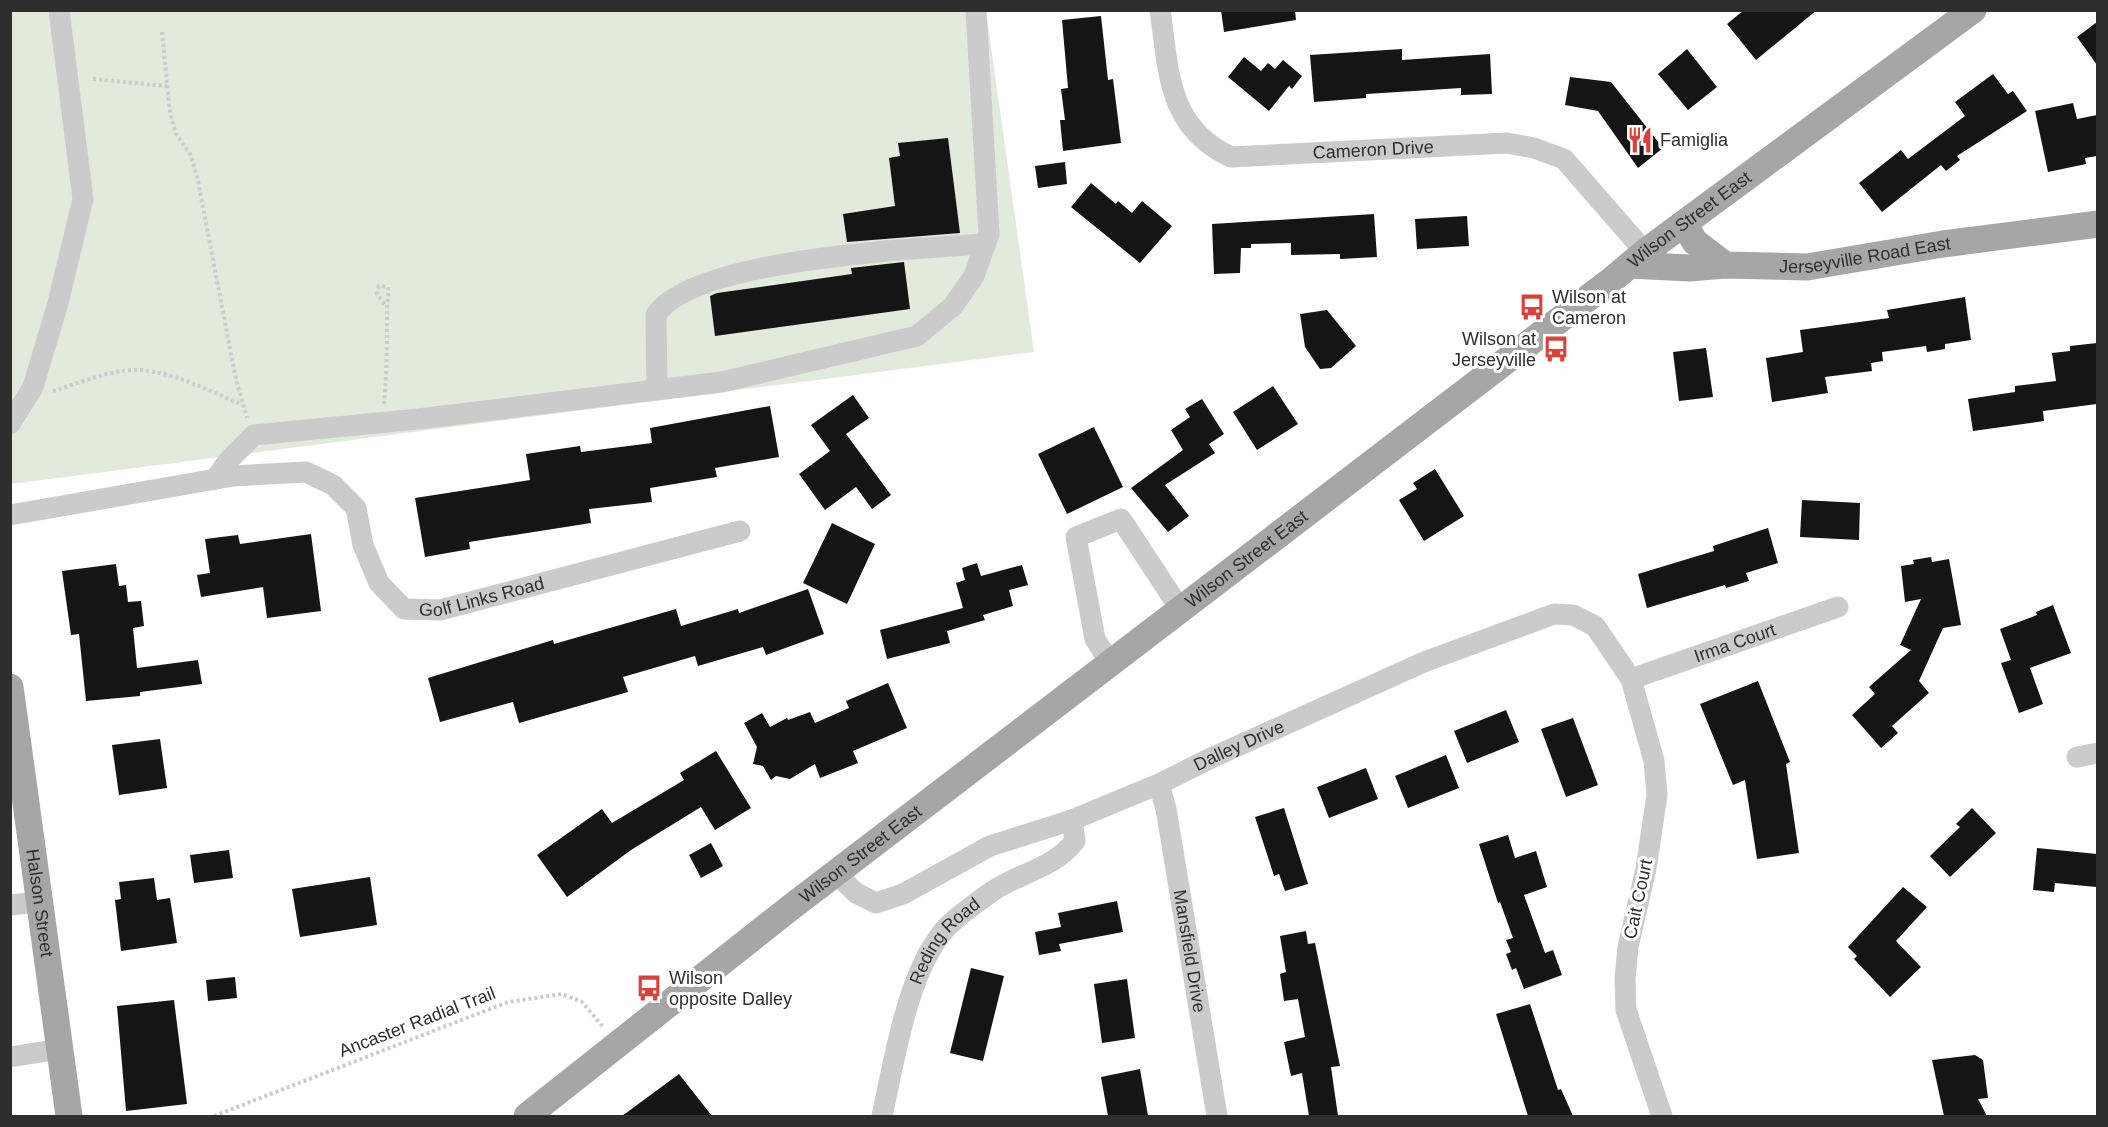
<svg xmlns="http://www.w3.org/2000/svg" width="2108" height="1127" font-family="Helvetica,sans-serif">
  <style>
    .green { fill: #e2eadc }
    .building { fill: #151515 }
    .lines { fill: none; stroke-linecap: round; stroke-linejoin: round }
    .path { stroke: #cbcbcb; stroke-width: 4; stroke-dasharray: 3 3; stroke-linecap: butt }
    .minor { stroke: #cbcbcb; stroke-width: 21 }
    .major { stroke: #a6a6a6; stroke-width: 27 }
    .labels { text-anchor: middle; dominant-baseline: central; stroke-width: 6; stroke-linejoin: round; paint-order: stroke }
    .poi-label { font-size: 18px; fill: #2e2e2e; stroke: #fff; text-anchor: start }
    .street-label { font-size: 18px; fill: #2e2e2e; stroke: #fff }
  </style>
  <rect width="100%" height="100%" fill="#fff"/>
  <path class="green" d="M10,11H986L1034,352L11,484Z"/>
  <path class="building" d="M1221,10H1295L1296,20L1224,32Z
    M1744,10H1817L1756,60L1727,24Z
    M1101,16L1108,80L1113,79L1121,143L1063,151L1060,120H1065L1061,89L1068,88L1062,20Z
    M2097,22V65L2077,37Z
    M1402,49V60L1490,54L1492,94L1461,95V88L1366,94V98L1314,102L1310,55Z
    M1687,49L1717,87L1688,110L1658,74Z
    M1244,57L1261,71L1268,63L1275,69L1283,60L1302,76L1292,89L1289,86L1269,111L1228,77Z
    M1993,74L2008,94L2013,91L2027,111L1957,156L1960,160L1946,171L1941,165L1882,212L1859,183L1901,150L1908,159L1965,116L1955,102Z
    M1570,77L1611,82L1663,148L1638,168L1598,111L1565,105Z
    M2073,103L2077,119L2097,115V156L2085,158L2086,164L2048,172L2035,111Z
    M948,138L960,233L847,242L843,214L895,206L889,158L900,156L898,143Z
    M1065,162L1067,184L1038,188L1035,166Z
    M1091,183L1116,204L1118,201L1132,213L1142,201L1172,226L1140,263L1071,207Z
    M1374,214L1377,257L1340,259V254L1291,255V243L1251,244V248H1241L1240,273L1214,274L1212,224Z
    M1467,216L1469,246L1417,249L1415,219Z
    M904,262L910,309L715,336L710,296L717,293L852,274L851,268Z
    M1965,297L1971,340L1945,344V349L1927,352L1926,346L1882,352L1883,361L1871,363L1872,371L1825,377L1828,393L1772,402L1766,358L1803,352L1800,330L1889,318L1887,310Z
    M1327,310L1356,346L1331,368L1320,369L1305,347L1300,314Z
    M2097,343V404L2043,411L2044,421L1973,431L1968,399L2015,392V386L2056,381L2052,353L2070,351V346Z
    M1706,348L1713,397L1679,401L1673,352Z
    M1273,386L1298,424L1257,450L1233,412Z
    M853,395L869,418L846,434L891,495L872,509L856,487L825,510L799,474L830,451L811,425Z
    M1202,399L1224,434L1209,444L1215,453L1165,485L1189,516L1168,532L1131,488L1183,450L1171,430L1190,417L1185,409Z
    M770,406L779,457L715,468L717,477L650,488L652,502L589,509L591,523L469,542L470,549L425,557L415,498L530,480L526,454L580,446L581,452L652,443L650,428Z
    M1094,427L1123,487L1067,514L1038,454Z
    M1435,469L1464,516L1424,541L1399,500L1417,489L1413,483Z
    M1802,500L1860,503L1859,540L1800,537Z
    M832,523L875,544L847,604L803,583Z
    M1768,528L1778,563L1746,573L1749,581L1726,588L1725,585L1647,608L1638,574L1714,551L1713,546Z
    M311,534L321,611L267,618L263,587L201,597L197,575L210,573L205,539L238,535L240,544Z
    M1931,557L1932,562L1949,559L1961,625L1943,628L1919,681L1929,693L1892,726L1898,733L1881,748L1852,715L1875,694L1869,687L1911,650L1900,645L1921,599L1905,602L1901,566L1914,564L1913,560Z
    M977,563L981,576L1022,565L1028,585L1009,590L1013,606L983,615L985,620L947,631L950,643L887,659L880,630L963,608L956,583L965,580L962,568Z
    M116,564L119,586L126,585L128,602L141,601L144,626L133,628L137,668L198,660L202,684L140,692V696L86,701L79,634L71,635L62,571Z
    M808,589L824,634L766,655L763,647L698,666L695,656L623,677L628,692L519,723L513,702L440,722L428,678L553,640L554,644L676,609L681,626L738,609L739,613Z
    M2053,605L2071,653L2030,668L2043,704L2019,713L2001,663L2011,660L2000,629L2037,615L2036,612Z
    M1758,681L1790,762L1786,764L1799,853L1757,859L1745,780L1733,785L1700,704Z
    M888,683L907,728L853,751L858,763L820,778L815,764L790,779L776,776L771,780L763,766L753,764L757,747L744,723L762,713L770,727L787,718L788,720L810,712L815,723L849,708L846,701Z
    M1506,710L1519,742L1467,763L1454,731Z
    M1573,718L1598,785L1566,797L1541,729Z
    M160,739L167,788L119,795L112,745Z
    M716,751L751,808L715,830L701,807L631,850L567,897L537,855L602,809L612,823L684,780L680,773Z
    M1446,755L1459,788L1408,808L1395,776Z
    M1366,768L1378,799L1329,818L1317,787Z
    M1284,808L1308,884L1285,891L1279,874L1274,876L1255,817Z
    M1972,808L1996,833L1950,877L1930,856L1960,827L1956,824Z
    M1508,835L1515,858L1536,851L1547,887L1524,895L1545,953L1553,950L1562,975L1524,989L1516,968L1512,970L1506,954L1511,952L1506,940L1513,938L1500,902L1498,903L1479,844Z
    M711,843L723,866L701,878L689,855Z
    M2037,848L2097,854L2096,887L2055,883L2054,892L2033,890Z
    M229,850L233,878L194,883L190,855Z
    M370,877L377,925L300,937L292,889Z
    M154,878L157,900L170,898L177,943L121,951L115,900L121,899L119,882Z
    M1903,887L1927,907L1896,941L1921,967L1890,997L1854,959L1857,956L1848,947Z
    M1117,901L1123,932L1059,944L1061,951L1039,955L1035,932L1061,927L1058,913Z
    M1306,931L1308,944L1315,943L1340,1066L1331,1067L1338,1116H1309L1302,1073L1291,1076L1284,1042L1305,1037L1298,999L1284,1001L1280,974L1286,972L1280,936Z
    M971,968L1004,976L983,1061L950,1053Z
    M235,977L237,998L208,1001L206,980Z
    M1127,979L1135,1038L1102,1043L1094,984Z
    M174,1000L187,1104L126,1111L117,1006Z
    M1530,1004L1558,1090L1561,1089L1573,1116H1528L1496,1014Z
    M1975,1055L1983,1060L1988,1098L1978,1099L1987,1116H1944L1932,1060Z
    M1140,1069L1148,1116H1108L1101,1077Z
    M679,1074L712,1116H622Z"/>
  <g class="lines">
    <path class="path" d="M162,32L170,112L176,134L190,154L197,176L236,380L247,418
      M93,79L167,86
      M53,391C80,383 111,369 139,370C174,372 209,391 241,404
      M384,404C387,372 387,341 387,310C387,301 389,295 388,287L379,286L377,294L386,307
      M214,1116L508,1002L562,994L582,1002L604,1028"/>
    <g class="minor">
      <path id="s1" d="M1160,10C1169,72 1167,127 1231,157L1507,143L1534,148L1564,159L1645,252"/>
      <path d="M657,390L656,315C692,259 918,248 985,244"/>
      <path d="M10,424L33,387L58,303L83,199L59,10"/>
      <path d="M215,479L229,460L254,435L418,419L722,382L917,336L953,306L974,276L989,234L976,10"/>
      <path id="s2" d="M10,515L233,476L306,472L333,485L356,508L363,545L379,583L404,609L440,610L740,531"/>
      <path d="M1110,663L1095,639L1076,537L1121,519L1180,609"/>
      <path id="s3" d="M1631,679L1838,607"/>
      <path d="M2077,757L2098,753"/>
      <path id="s4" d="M1159,784L1166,809L1217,1116"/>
      <path id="s5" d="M835,873L856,893L876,903L903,894L990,846L1072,820L1159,784L1211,758L1424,662L1554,614L1573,615L1595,626L1631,679L1654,761L1657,795L1646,869L1628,947L1625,979L1626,1010L1662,1116"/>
      <path d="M10,905L40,902"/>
      <path d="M10,1057L60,1049"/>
      <path id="s6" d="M882,1116C894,1062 908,968 947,927C959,915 976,903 990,893C1019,872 1052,870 1075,841L1072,820"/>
    </g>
    <g class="major">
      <path d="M1684,224L1695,242L1725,265"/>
      <path id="s7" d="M1630,265L1689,268L1725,265L1807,267L1943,244L2098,224"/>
      <path id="s8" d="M10,687L69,1116"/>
      <path id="s9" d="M527,1116L790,908L1613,279L1645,252L1973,10"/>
    </g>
  </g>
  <defs>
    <g id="restaurant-bare" transform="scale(2.07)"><path d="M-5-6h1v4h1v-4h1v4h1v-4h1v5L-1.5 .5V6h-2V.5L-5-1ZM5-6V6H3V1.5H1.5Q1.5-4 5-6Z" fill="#db4039" stroke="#fff" stroke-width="2.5" paint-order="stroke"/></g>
    <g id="bus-bare" transform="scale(2.07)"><path d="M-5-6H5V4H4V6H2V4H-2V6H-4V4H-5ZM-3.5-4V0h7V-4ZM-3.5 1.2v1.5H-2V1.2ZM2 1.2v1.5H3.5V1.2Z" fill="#db4039" stroke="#fff" stroke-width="2.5" paint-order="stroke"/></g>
  </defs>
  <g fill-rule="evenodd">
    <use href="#restaurant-bare" x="1640" y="140"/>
    <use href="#bus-bare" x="1532" y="307"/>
    <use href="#bus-bare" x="1556" y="349"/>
    <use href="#bus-bare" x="649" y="988"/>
  </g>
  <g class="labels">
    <g class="poi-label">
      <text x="1660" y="140">Famiglia</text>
      <text x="1552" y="297">Wilson at<tspan x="1552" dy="21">Cameron</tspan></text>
      <text x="1536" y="339" text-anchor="end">Wilson at<tspan x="1536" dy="21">Jerseyville</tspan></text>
      <text x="669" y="978">Wilson<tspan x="669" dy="21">opposite Dalley</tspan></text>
    </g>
    <g class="street-label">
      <text stroke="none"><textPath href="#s1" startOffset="315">Cameron Drive</textPath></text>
      <text stroke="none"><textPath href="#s9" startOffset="1468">Wilson Street East</textPath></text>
      <text stroke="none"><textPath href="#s7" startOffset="236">Jerseyville Road East</textPath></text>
      <text stroke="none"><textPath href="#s9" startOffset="910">Wilson Street East</textPath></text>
      <text stroke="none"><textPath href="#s2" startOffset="556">Golf Links Road</textPath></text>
      <text stroke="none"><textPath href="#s3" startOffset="110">Irma Court</textPath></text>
      <text stroke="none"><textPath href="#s5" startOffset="448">Dalley Drive</textPath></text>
      <text stroke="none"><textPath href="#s9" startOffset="424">Wilson Street East</textPath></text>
      <text transform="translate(1638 899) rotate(-78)">Cait Court</text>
      <text stroke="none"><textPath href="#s8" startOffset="218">Halson Street</textPath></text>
      <text stroke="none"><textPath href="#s6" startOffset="189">Reding Road</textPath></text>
      <text stroke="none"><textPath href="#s4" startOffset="170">Mansfield Drive</textPath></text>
      <text transform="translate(417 1022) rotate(-21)">Ancaster Radial Trail</text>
    </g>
  </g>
  <rect width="2108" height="1127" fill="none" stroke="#2e2e2e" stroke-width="24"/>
</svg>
